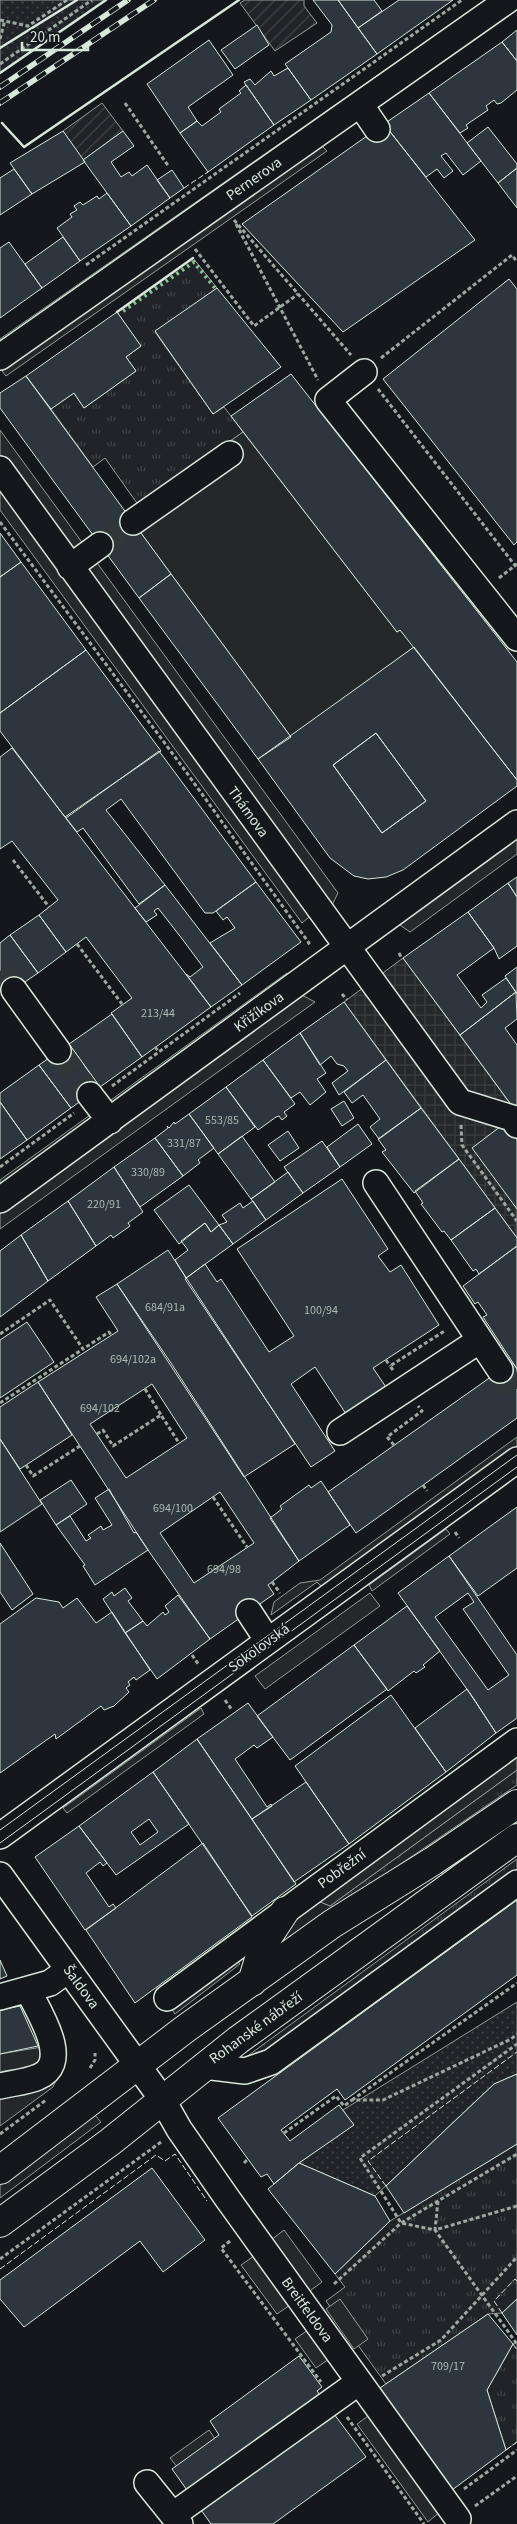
<svg xmlns="http://www.w3.org/2000/svg" width="517" height="2524" viewBox="0 0 517 2524" font-family="'Source Sans 3',sans-serif">
<defs>
<pattern id="grass-tufts" width="24" height="20" patternUnits="userSpaceOnUse" patternTransform="scale(1.25)"><rect width="24" height="20" fill="#202428"/><path d="M3 7l-1-3M5 7V3M7 7l1-3M15 17l-1-3M17 17v-4M19 17l1-3" fill="none" stroke="#404447"/></pattern>
<pattern id="park-dots" width="8" height="8" patternUnits="userSpaceOnUse" patternTransform="scale(1.25)"><rect width="8" height="8" fill="#202428"/><path d="M2 2h.1M6 6h.1" fill="none" stroke="#404447" stroke-width="1.8" stroke-linecap="round"/></pattern>
<pattern id="garden-furrows" width="10" height="10" patternUnits="userSpaceOnUse" patternTransform="scale(1.25)"><rect width="10" height="10" fill="#202428"/><path d="M-1 1l2-2M0 10L10 0M9 11l2-2" fill="none" stroke="#404447"/></pattern>
<pattern id="plaza-grid" width="8" height="8" patternUnits="userSpaceOnUse" patternTransform="scale(1.25)"><rect width="8" height="8" fill="#24282b"/><path d="M0 4h8M4 0v8" fill="none" stroke="#393d3f"/></pattern>
</defs>
<rect width="100%" height="100%" fill="#14181c"/>
<path fill="url(#grass-tufts)" stroke="#939e99" d="M193 258 217 288 155 332 213 414 224 407 243 432 139 506 105 458 93 467 51 409 74 393 84 408 136 371 126 357 141 346 117 312Z
M517 1770V1785L274 1950 286 1927 313 1899 330 1906Z
M517 1859V1874L279 2050 242 2060Z
M94 2114 101 2122 0 2198V2184Z
M517 2144V2299L502 2313 488 2314 386 2384 326 2301 345 2287 335 2274 390 2221Z
M517 2342V2442L506 2450 487 2390 513 2344Z"/>
<path fill="url(#park-dots)" stroke="#939e99" d="M0 0H106L0 73Z
M517 2002V2074L494 2084 375 2196 299 2163 353 2125 343 2110Z"/>
<path fill="url(#garden-furrows)" stroke="#939e99" d="M245 0H304V6L317 23 275 51 240 3Z
M102 103 123 131 83 160 63 131Z"/>
<path fill="#24282b" stroke="#939e99" d="M485 0H496L0 347V339Z
M322 146 327 151 6 376 2 371Z
M0 430 338 893 330 909 0 459Z
M243 432 397 632 400 630 414 647 291 737 127 514Z
M0 482 314 913 302 923 0 510Z
M517 836V854L410 932 397 923Z
M287 973 292 979 0 1190V1180Z
M300 994 315 1002 0 1229V1211Z
M517 1437V1446L322 1587 317 1582 271 1615 274 1602 300 1583 320 1580Z
M446 1529 450 1534 372 1591 369 1585Z
M370 1593 380 1606 265 1689 255 1676Z
M201 1708 204 1714 67 1813 63 1808Z
M517 1750V1770L330 1906 313 1899Z
M236 1959 240 1964 175 2014 171 2008Z
M60 2044 58 2076 53 2087 0 2126V2054Z
M284 2230 322 2282 307 2293 271 2240Z
M254 2256 290 2305 277 2314 241 2265Z
M340 2299 368 2339 354 2349 326 2309Z
M308 2330 329 2359 316 2368 295 2339Z
M371 2414 441 2511 428 2522 357 2424Z
M209 2430 220 2446 182 2473 170 2458Z"/>
<path fill="url(#plaza-grid)" stroke="#939e99" d="M403 958 517 1113V1140L505 1124 517 1209V1238L344 1002Z"/>
<path fill="#2c363c" stroke="#d8e6dc" fill-rule="evenodd" d="M313 0H338L377 54 311 100 285 64 331 32 332 25Z
M338 0H374L382 11 358 28Z
M399 0H453L377 54 358 28Z
M257 25 269 45 235 69 221 50Z
M517 30V61L502 42Z
M209 40 233 75 188 107 197 121 180 133 147 84Z
M502 42 517 61V90L501 103 497 104 494 100 486 106 488 110 466 125 468 128 460 133 429 93Z
M288 68 311 100 274 125 244 82 250 79 255 85 271 71 274 76Z
M246 85 274 125 208 172 180 133 197 121 202 126 221 112 219 109 241 93 239 91Z
M429 93 481 161 463 175 446 153 441 156 453 171 444 178 437 169 426 177 384 124Z
M384 124 475 240 343 332 242 224Z
M488 127 517 164V168L498 183 467 143Z
M63 131 85 162 32 194 10 163Z
M123 131 134 146 111 162 121 177 129 172 132 176 147 165 170 198 131 226 83 160Z
M517 168V208L498 183Z
M14 169 32 194 0 215V178Z
M172 170 184 188 170 198 157 180Z
M107 193 131 226 80 261 57 228 72 217 70 214 77 210 74 206 80 202 83 205 97 196 99 199Z
M63 237 80 261 42 288 25 264Z
M9 242 42 288 0 318V248Z
M509 279 517 289V542L514 545 383 379Z
M217 288 281 367 213 414 155 331Z
M117 312 141 346 126 357 136 371 84 408 74 393 51 409 26 376Z
M291 374 517 662V780L400 630 397 632 231 416Z
M26 376 171 574 139 598 0 408V393Z
M0 533 21 562 0 577Z
M21 562 86 650 0 713V577Z
M171 574 291 737 258 759 139 598Z
M414 647 517 780V786L403 870 386 877 368 879 354 876 330 858 258 759ZM376 733 426 801 382 833 333 765Z
M86 650 161 751 65 817 0 731V713Z
M376 733 426 801 382 833 333 765Z
M12 748 211 1007 142 1057 111 1013 132 998 86 937 66 952 39 915 58 900 12 841 0 849V757Z
M159 751 256 882 213 913H205L121 799 106 810 165 885 139 904 83 828 77 832 66 818Z
M517 877V897L508 883Z
M256 882 301 942 242 985 210 943 235 928 227 917 223 920 216 911Z
M508 883 517 897V946L499 959 494 948 468 912Z
M165 885 242 985 211 1007 186 974 190 977 203 967 183 940 158 908 154 911 157 915 146 922 135 908Z
M468 912 494 948 457 975 481 1008 487 1002 482 995 506 978 516 992 460 1035 403 958Z
M39 915 66 952 38 973 10 935Z
M10 935 38 973 9 993 0 981V943Z
M517 967V994L505 976Z
M516 992 517 1019 505 1028 517 1045V1108L515 1110 460 1035Z
M344 1002 386 1060 339 1095 332 1083 348 1071 344 1066 337 1064 331 1056 320 1065 300 1033Z
M112 1014 142 1057 100 1087 69 1044Z
M300 1033 326 1073 317 1079 326 1092 310 1105 300 1092 291 1098 263 1060Z
M69 1044 100 1087 71 1108 39 1065Z
M263 1060 295 1104 284 1112 287 1116 282 1120 279 1116 276 1117 258 1130 226 1087Z
M386 1060 421 1108 379 1139 370 1127 380 1119 363 1095 352 1103 344 1092Z
M39 1065 71 1108 27 1140 0 1102V1093Z
M226 1087 255 1127 218 1154 189 1114Z
M344 1101 354 1118 342 1126 331 1109Z
M0 1102 27 1140 0 1159Z
M421 1108 459 1159 414 1193 382 1152 386 1150 378 1139Z
M189 1114 214 1148 198 1160 200 1163 183 1176 155 1138 168 1128 167 1126 169 1128 174 1122 175 1124Z
M505 1123 517 1140V1209L472 1148Z
M358 1124 372 1144 340 1167 327 1147Z
M288 1131 299 1148 280 1161 268 1145Z
M242 1136 275 1182 251 1199 218 1154Z
M155 1138 183 1176 140 1207 114 1167Z
M322 1141 340 1167 303 1193 284 1167Z
M459 1159 495 1208 451 1240 444 1231 442 1232 421 1204 423 1203 415 1191Z
M114 1167 143 1212 128 1223 130 1226 113 1238 111 1235 96 1246 68 1201Z
M288 1172 303 1193 266 1220 251 1199Z
M342 1179 388 1249 378 1256 390 1272 401 1265 439 1325 373 1368 388 1390 348 1417 315 1367 291 1384 335 1451 311 1467 185 1279 205 1264 217 1282 221 1279 269 1352 294 1336 237 1249Z
M189 1185 219 1225 211 1232 205 1223 179 1244 154 1210Z
M68 1201 96 1246 48 1281 21 1235Z
M253 1201 266 1220 233 1244 219 1225 227 1222 222 1215 240 1203 243 1208Z
M495 1208 517 1238V1246L479 1274 476 1269 473 1271 451 1240Z
M205 1223 211 1232 219 1225 233 1244 186 1278 175 1260 188 1250 181 1241Z
M21 1235 48 1281 0 1317V1251Z
M517 1246V1369L483 1317 487 1315 478 1302 475 1304 463 1286Z
M168 1250 295 1444 244 1477 117 1284Z
M117 1284 171 1363 299 1561 268 1585 274 1594 210 1639 148 1550 38 1382 118 1331 96 1297ZM152 1384 187 1438 126 1478 90 1424ZM220 1492 254 1543 194 1583 160 1533Z
M27 1322 54 1362 0 1398V1340Z
M512 1362 517 1369V1418L356 1533 328 1492Z
M38 1382 72 1435 20 1469 0 1439V1407Z
M0 1439 42 1504 0 1532Z
M71 1480 87 1504 56 1525 40 1500Z
M321 1481 350 1525 299 1561 270 1518 282 1509 280 1506 309 1485 311 1488Z
M109 1489 134 1533 136 1532 148 1550 95 1585 83 1566 85 1565 56 1525 70 1516 86 1541 91 1538 88 1535 101 1526 103 1530 112 1525 95 1498Z
M517 1507V1568L478 1596 449 1556Z
M0 1543 33 1594 12 1610 0 1592Z
M449 1556 517 1655V1718L496 1733 474 1699 398 1593ZM468 1593 474 1602 463 1609 509 1675 488 1690 435 1617Z
M125 1588 132 1598 128 1601 143 1621 125 1633 103 1599 112 1592 114 1596Z
M178 1595 210 1639 157 1679 125 1633 143 1621 147 1626 163 1612 165 1615 169 1612 165 1606Z
M36 1598 59 1602 63 1608 77 1598 96 1623 112 1612 150 1670 136 1680 134 1677 128 1682 130 1685 126 1688 129 1692 114 1706 104 1710 101 1706 56 1739 55 1734 0 1773V1624Z
M407 1606 440 1651 423 1665 425 1667 416 1673 414 1671 388 1691 354 1645Z
M354 1645 387 1689 290 1760 257 1716Z
M467 1689 496 1733 446 1772 415 1728Z
M391 1695 446 1772 349 1844 295 1766Z
M248 1703 273 1737 257 1748 254 1745 235 1759 267 1807 271 1804 272 1806 252 1819 197 1739Z
M197 1739 296 1884 252 1916 153 1772Z
M153 1772 189 1824 116 1875 79 1826Z
M306 1782 349 1844 294 1882 252 1819Z
M149 1819 158 1832 140 1845 131 1832Z
M79 1826 107 1863 103 1866 100 1862 86 1873 109 1907 113 1904 116 1908 85 1930 35 1857Z
M203 1843 252 1917 135 2003 86 1930Z
M517 1900V1975L345 2100 337 2089 281 2130 290 2141 339 2105 354 2125 299 2163 274 2184 267 2174 261 2177 218 2118Z
M0 1960 7 1976 0 1979Z
M20 2006 38 2046 0 2054V2010Z
M517 2074V2144L404 2213 386 2186 494 2084Z
M299 2163 375 2196 390 2221 335 2274 268 2189Z
M152 2168 205 2240 163 2272 140 2241 24 2327 0 2299V2280Z
M517 2299V2335L502 2313Z
M488 2314 513 2344 487 2390 506 2450 452 2490 380 2388Z
M299 2356 322 2387 317 2391 366 2457 273 2524H211L172 2469 219 2435 210 2421Z"/>
<g fill="none" stroke-linecap="round" stroke-linejoin="round">
<path stroke="#313739" stroke-width="25" stroke-dasharray="25 12" stroke-linecap="butt" d="M100 545 133 522
M0 971 14 990
M58 1051 90 1095
M500 1370 517 1395"/>
<defs>
<path id="minor" d="M360 104 377 129
M0 357 508 0
M364 372 328 400 517 638
M0 469 460 1102 512 1118 517 1125
M133 522 230 454
M70 567 100 545
M14 990 58 1051
M90 1095 110 1121
M376 1183 500 1370
M0 1200 517 823
M340 1432 480 1340
M249 1612 268 1641
M0 1836 517 1460
M0 1875 162 2099 179 2129 227 2198 458 2519
M0 1997 50 1983 68 1970
M167 1998 517 1741
M204 2066 245 2071 271 2062 517 1883
M0 2086C12 2083 27 2082 38 2077 73 2063 38 2011 28 1990
M147 2483 180 2524
M173 2515 359 2382"/>
<path id="major" d="M252 1982 264 1943 285 1911
M0 2170 185 2029 332 1924 433 1861 517 1804
M0 2223 110 2142 238 2040 517 1838"/>
</defs>
<use href="#minor" stroke="#d8e6dc" stroke-width="28"/>
<use href="#major" stroke="#d8e6dc" stroke-width="30"/>
<path stroke="#9da8a2" stroke-width="3" stroke-dasharray="4 2.5" stroke-linecap="butt" d="M0 20 28 26 67 0
M0 39 5 20
M0 64 92 0
M125 103 169 167
M234 220 351 355
M236 224 318 380
M195 249 254 326 298 294
M86 265 462 0
M381 358 512 255 517 262
M378 389 517 568
M0 522 184 769 309 943 306 945
M499 578 517 564
M13 860 49 907
M77 944 122 1004
M399 953 402 959
M342 994 347 1000
M155 1047 159 1052
M112 1086 240 993
M461 1125 462 1145 517 1221
M0 1167 74 1113
M0 1334 50 1300 83 1349 109 1332 111 1335
M386 1360 390 1366
M393 1370 390 1366 446 1330
M145 1389 161 1415
M0 1403 83 1349
M97 1434 103 1430 113 1446 161 1415 179 1443
M394 1445 387 1437 422 1411 418 1406
M26 1465 33 1476 80 1446
M423 1485 427 1491
M213 1497 247 1547
M455 1532 459 1538
M272 1582 280 1593
M192 1655 199 1665
M225 1700 232 1710
M90 2068 95 2060V2053
M352 2100 517 1983
M284 2133 336 2096 344 2106 352 2100H383L511 2039 517 2034
M0 2134 46 2100
M244 2163 248 2159
M438 2201 435 2230 401 2223 360 2158 517 2044
M517 2206 435 2230 517 2344
M230 2241 221 2248 321 2382
M0 2259 161 2142
M334 2284 401 2223 517 2154
M382 2376 441 2340 517 2257
M347 2417 424 2524
M464 2489 517 2450
M475 2506 517 2476"/>
<use href="#minor" stroke="#14181c" stroke-width="25"/>
<use href="#major" stroke="#14181c" stroke-width="28"/>
<path stroke="#d8e6dc" stroke-width="1" d="M0 1830 517 1455
M0 1843 517 1467"/>
<defs>
<path id="rail" d="M0 87 128 0
M0 103 154 0"/>
</defs>
<use href="#rail" stroke="#d8e6dc" stroke-width="5.5"/>
<use href="#rail" stroke="#14181c" stroke-width="4" stroke-dasharray="11" stroke-linecap="butt"/>
<path stroke="#8ac095" stroke-width="4" stroke-dasharray="2.5 4" stroke-linecap="butt" d="M123 311 194 262 215 288"/>
<path stroke="#d8e6dc" stroke-width="1" stroke-dasharray="6 2.5" stroke-linecap="butt" d="M184 188 208 172
M386 2186 368 2161 517 2052
M0 2269 156 2155 165 2161 175 2154 207 2201
M502 2313 494 2301 515 2279 517 2281
M513 2344 517 2350
M506 2450 517 2442"/>
<path stroke="#d8e6dc" stroke-width="2.5" d="M0 48 77 0
M0 73 106 0
M2 123 24 147 239 0
M117 312 193 258"/>
</g>
<g text-anchor="middle" dominant-baseline="central" stroke-width="4" stroke-linejoin="round" paint-order="stroke">
<g font-size="12" fill="#adbab4">
<text x="158" y="1013">213/44</text>
<text x="222" y="1120">553/85</text>
<text x="184" y="1143">331/87</text>
<text x="148" y="1172">330/89</text>
<text x="104" y="1204">220/91</text>
<text x="165" y="1307">684/91a</text>
<text x="321" y="1310">100/94</text>
<text x="133" y="1359">694/102a</text>
<text x="100" y="1408">694/102</text>
<text x="173" y="1508">694/100</text>
<text x="224" y="1569">694/98</text>
<text x="448" y="2366">709/17</text>
</g>
<g font-size="15" fill="#d8e6dc" stroke="#14181c">
<text transform="translate(254 179) rotate(-35)">Pernerova</text>
<text transform="translate(248 812) rotate(54)">Thámova</text>
<text transform="translate(259 1012) rotate(-36)">Křižíkova</text>
<text transform="translate(259 1648) rotate(-36)">Sokolovská</text>
<text transform="translate(342 1869) rotate(-36)">Pobřežní</text>
<text transform="translate(81 1987) rotate(54)">Šaldova</text>
<text transform="translate(256 2028) rotate(-36)">Rohanské nábřeží</text>
<text transform="translate(307 2310) rotate(54)">Breitfeldova</text>
</g>
</g>
<path d="M22 42v8h66v-8" fill="none" stroke="#d8e6dc" stroke-width="2.5"/>
<text x="30" y="42" font-size="15" fill="#d8e6dc" stroke="#14181c" stroke-width="4" paint-order="stroke">20 m</text>
</svg>
